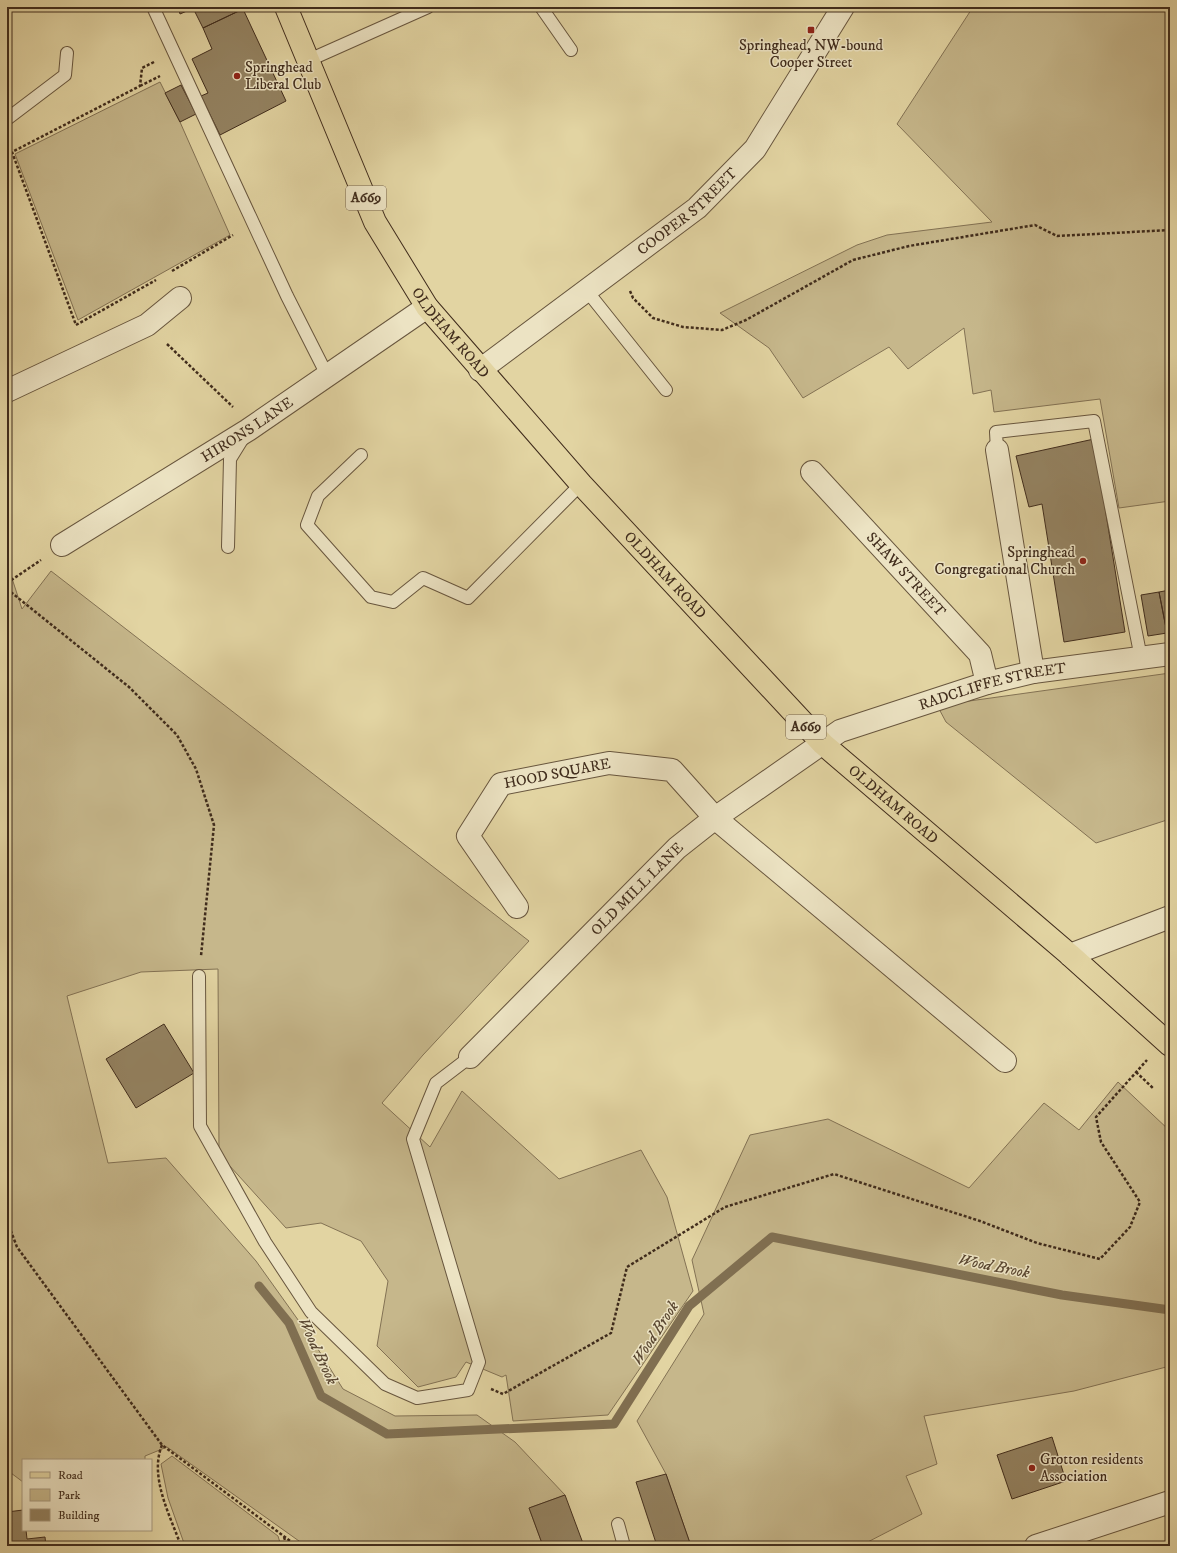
<svg xmlns="http://www.w3.org/2000/svg" width="1177" height="1553" viewBox="0 0 1177 1553" font-family="'IM FELL DW Pica',serif">
<rect width="100%" height="100%" fill="#e2d4a2"/>
<filter id="stains"><feTurbulence type="fractalNoise" baseFrequency=".005" numOctaves="4"/><feColorMatrix values="0 0 0 0 .2 0 0 0 0 .09 0 0 0 0 .02 0 0 0 .5 -.17"/></filter>
<radialGradient id="worn" r=".72"><stop offset=".6" stop-color="#630" stop-opacity="0"/><stop offset="1" stop-color="#630" stop-opacity=".3"/></radialGradient>
<path fill="#c6b78b" stroke="#837254" d="M973 7H1170V501L1119 508 1100 399 994 412 991 390 973 394 964 328 908 369 889 347 803 398 769 348 720 313 857 245 887 235 992 222 897 124Z
M160 82 180 122 230 235 78 320 15 154Z
M7 563 22 609 51 571 529 941 423 1055 382 1103 430 1147 462 1091 559 1179 641 1150 667 1197 693 1291 608 1415 513 1421 506 1375 502 1377 466 1362 456 1377 418 1387 377 1346 388 1281 361 1241 321 1223 286 1228 219 1154 218 969 141 972 67 996 108 1163 166 1158 256 1261 311 1338 343 1389 395 1416 477 1415 515 1442 565 1495 529 1508 543 1546H306L167 1447 145 1456V1460H23V1482L7 1470Z
M1170 673V819L1096 843 946 722 938 707 955 703Z
M1118 1082 1170 1131V1366L1074 1391 924 1416 937 1464 906 1476 922 1514 860 1546H691L666 1474 637 1421 704 1314 692 1260 750 1135 828 1119 969 1188 1044 1103 1079 1130Z
M172 1456 278 1536 281 1546H185L168 1498 161 1464Z"/>
<g fill="none" stroke-linecap="round" stroke-linejoin="round">
<path stroke="#806f51" stroke-width="9" d="M259 1286 289 1323 321 1396 387 1434 614 1424 689 1306 772 1237 1062 1295 1170 1310"/>
</g>
<path fill="#948362" stroke="#402c1c" d="M178 7H196L180 14Z
M196 7H242L243 9 203 28 193 8Z
M243 9 286 101 220 135 201 96 208 93 192 59 212 49 203 28Z
M181 85 196 114 180 122 165 93Z
M1094 439 1125 632 1064 642 1042 504 1029 507 1016 456Z
M1170 590V632L1167 633 1159 592Z
M1159 592 1167 633 1148 636 1141 595Z
M164 1024 194 1073 136 1108 106 1059Z
M1052 1437 1066 1481 1012 1499 997 1455Z
M666 1474 691 1546H657L636 1482Z
M565 1495 584 1546H543L529 1508Z
M23 1510V1530H26L27 1539 45 1537 46 1546H7V1512Z"/>
<g fill="none" stroke-linecap="round" stroke-linejoin="round">
<defs>
<path id="service" d="M153 7 287 296 327 375
M541 7 571 50
M309 60 428 7
M7 119 65 75 67 53
M587 291 666 390
M997 450 996 432 1094 421 1141 658
M361 455 318 496 307 525 371 597 393 602 423 578 468 598 581 484
M228 547 230 459 243 438
M199 976 200 1126 265 1242 311 1312 385 1384 417 1398 468 1390 479 1362 413 1139 436 1083 470 1057
M618 1524 624 1546"/>
<g id="minor">
<path d="M7 391 147 325 180 298"/>
<path d="M997 450 1033 672"/>
<path id="s1" d="M812 472 980 654 987 683"/>
<path id="s2" d="M62 545 248 430 427 307"/>
<path id="s3" d="M517 907 468 836 501 784 609 763 672 770 715 818 1005 1061"/>
<path d="M1070 955 1170 917"/>
<path id="s4" d="M470 1057 677 848 715 818 840 731 987 683 1033 672 1170 654"/>
<path d="M1036 1546 1170 1502"/>
</g>
<g id="tertiary">
<path id="s5" d="M480 370 697 208 755 149 843 7"/>
</g>
<g id="primary">
<path id="s6" d="M286 7 375 222 427 307 581 484 823 744 1070 955 1170 1045"/>
</g>
</defs>
<use href="#service" stroke="#68563e" stroke-width="14"/>
<use href="#minor" stroke="#68563e" stroke-width="24"/>
<use href="#tertiary" stroke="#68563e" stroke-width="24"/>
<use href="#primary" stroke="#402c1c" stroke-width="24"/>
<path stroke="#402c1c" stroke-width="2.5" stroke-dasharray="3 2" stroke-linecap="butt" d="M154 62 142 68 140 86 12 152 76 325 156 280
M140 86 160 76
M172 271 233 235
M630 291 633 298 653 318 683 327 722 330 746 320 853 260 909 246 1035 225 1057 236 1170 230
M167 344 233 407
M7 583 41 560
M7 589 129 687 177 735 196 769 214 825 201 956
M1136 1072 1154 1089
M7 1221 17 1247 162 1445 297 1546
M491 1389 503 1394 611 1333 627 1267 725 1207 834 1174 980 1221 1037 1243 1100 1259 1130 1227 1140 1202 1101 1142 1096 1117 1147 1060
M162 1445C149 1477 170 1515 181 1546
M284 1537 287 1546"/>
<use href="#service" stroke="#ece3c3" stroke-width="12"/>
<use href="#minor" stroke="#ece3c3" stroke-width="22"/>
<use href="#tertiary" stroke="#ece3c3" stroke-width="22"/>
<use href="#primary" stroke="#e2d4a2" stroke-width="22"/>
</g>
<g fill="#8f2418" stroke="#ece3c3" stroke-width="1.5">
<rect x="807" y="26" width="8" height="8" rx="2"/>
<circle cx="237" cy="76" r="4"/>
<circle cx="1083" cy="561" r="4"/>
<circle cx="1032" cy="1468" r="4"/>
</g>
<g text-anchor="middle" dominant-baseline="central" stroke-width="3" stroke-linejoin="round" paint-order="stroke">
<g fill="#ece3c3" stroke="#74634e" stroke-width="1">
<rect x="346" y="186" width="40" height="24" rx="3"/>
<rect x="786" y="715" width="40" height="24" rx="3"/>
</g>
<g font-size="14" font-weight="bold" fill="#402c1c">
<text x="366" y="198">A669</text>
<text x="806" y="727">A669</text>
</g>
<g font-size="15" fill="#402c1c" stroke="#ece3c3" text-anchor="start">
<text x="811" y="45" text-anchor="middle">Springhead, NW-bound<tspan x="811" dy="17">Cooper Street</tspan></text>
<text x="245" y="67">Springhead<tspan x="245" dy="17">Liberal Club</tspan></text>
<text x="1075" y="552" text-anchor="end">Springhead<tspan x="1075" dy="17">Congregational Church</tspan></text>
<text x="1040" y="1459">Grotton residents<tspan x="1040" dy="17">Association</tspan></text>
</g>
<g font-size="15" fill="#402c1c" stroke="#ece3c3">
<text stroke="none"><textPath href="#s5" startOffset="261">COOPER STREET</textPath></text>
<text stroke="none"><textPath href="#s6" startOffset="367">OLDHAM ROAD</textPath></text>
<text stroke="none"><textPath href="#s2" startOffset="218">HIRONS LANE</textPath></text>
<text stroke="none"><textPath href="#s1" startOffset="139">SHAW STREET</textPath></text>
<text stroke="none"><textPath href="#s6" startOffset="691">OLDHAM ROAD</textPath></text>
<text stroke="none"><textPath href="#s4" startOffset="654">RADCLIFFE STREET</textPath></text>
<text stroke="none"><textPath href="#s3" startOffset="205">HOOD SQUARE</textPath></text>
<text stroke="none"><textPath href="#s6" startOffset="1015">OLDHAM ROAD</textPath></text>
<text stroke="none"><textPath href="#s4" startOffset="237">OLD MILL LANE</textPath></text>
</g>
<g font-size="16" font-style="italic" fill="#5b4832" stroke="#ece3c3">
<text transform="translate(994 1266) rotate(11)">Wood Brook</text>
<text transform="translate(655 1333) rotate(-57)">Wood Brook</text>
<text transform="translate(318 1351) rotate(65)">Wood Brook</text>
</g>
</g>
<rect width="1177" height="1553" fill="none" stroke="#e2d4a2" stroke-width="24"/>
<rect x="8" y="8" width="1161" height="1537" fill="none" stroke="#402c1c" stroke-width="2"/>
<rect x="12" y="12" width="1153" height="1529" fill="none" stroke="#402c1c"/>
<rect x="22" y="1459" width="130" height="72" fill="#ece3c3" stroke="#a79a80"/>
<rect x="30" y="1472" width="20" height="6" fill="#e2d4a2" stroke="#a79a80"/>
<text x="58" y="1479" font-size="12" fill="#402c1c">Road</text>
<rect x="30" y="1489" width="20" height="12" fill="#c6b78b" stroke="#a79a80"/>
<text x="58" y="1499" font-size="12" fill="#402c1c">Park</text>
<rect x="30" y="1509" width="20" height="12" fill="#948362" stroke="#a79a80"/>
<text x="58" y="1519" font-size="12" fill="#402c1c">Building</text>
<rect width="100%" height="100%" filter="url(#stains)"/>
<rect width="100%" height="100%" fill="url(#worn)"/>
</svg>
